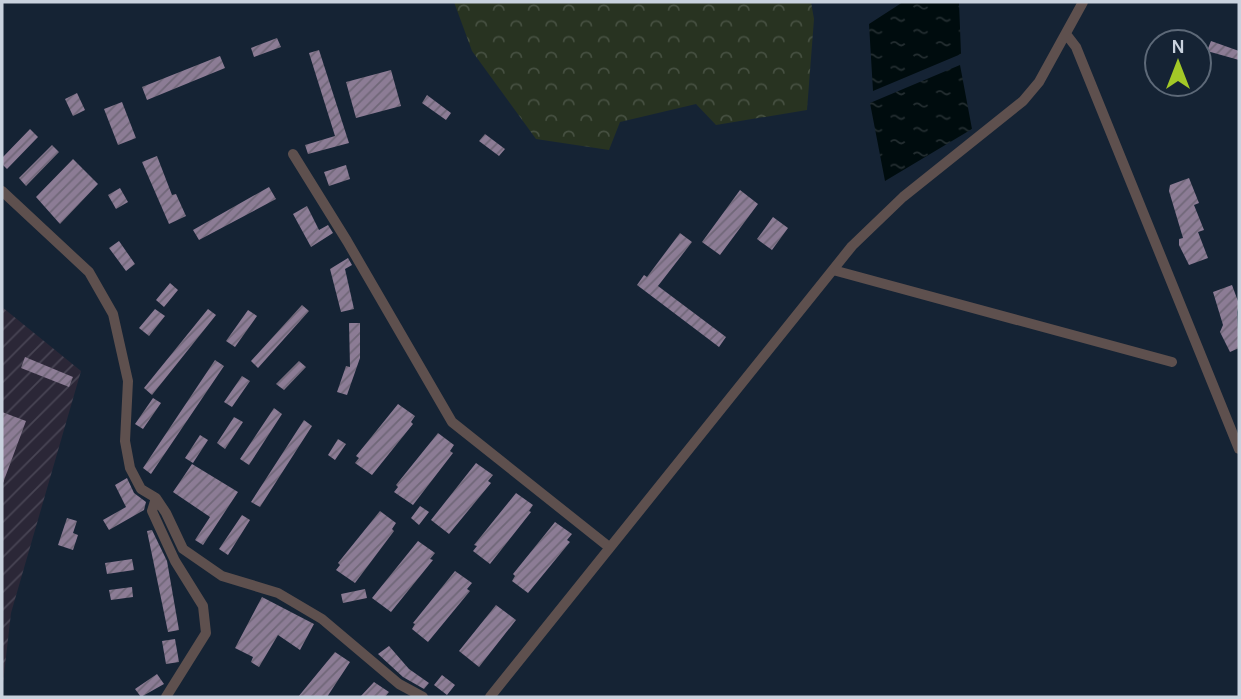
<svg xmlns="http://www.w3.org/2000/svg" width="1241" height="699" viewBox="0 0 1241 699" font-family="Karla,sans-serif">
<defs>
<pattern id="industrial-furrows" width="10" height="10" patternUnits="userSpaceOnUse" patternTransform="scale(1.75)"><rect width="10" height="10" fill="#2b2737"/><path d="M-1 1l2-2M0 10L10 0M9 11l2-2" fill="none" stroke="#484554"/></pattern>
<pattern id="forest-crowns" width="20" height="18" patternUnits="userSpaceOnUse" patternTransform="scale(1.75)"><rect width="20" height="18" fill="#283321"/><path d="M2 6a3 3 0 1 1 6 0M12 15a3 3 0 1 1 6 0" fill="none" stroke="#465041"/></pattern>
<pattern id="water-ripples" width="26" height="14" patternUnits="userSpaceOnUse" patternTransform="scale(1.75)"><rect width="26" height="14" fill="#000c0e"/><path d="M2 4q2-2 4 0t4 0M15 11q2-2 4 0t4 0" fill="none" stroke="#242e31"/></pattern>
<pattern id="building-hatch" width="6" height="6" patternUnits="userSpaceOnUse" patternTransform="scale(1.75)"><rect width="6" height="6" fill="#8c7c95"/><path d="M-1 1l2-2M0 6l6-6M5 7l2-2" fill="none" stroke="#706778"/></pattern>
</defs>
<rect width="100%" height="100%" fill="#152334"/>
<path fill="url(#industrial-furrows)" d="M2 307 81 371 11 613 2 692Z"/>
<path fill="url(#forest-crowns)" d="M454 2H811L814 19 807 110 716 125 696 104 620 122 609 150 536 139 472 51Z"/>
<path fill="url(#water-ripples)" d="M903 2H959L961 54 873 91 869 24Z
M960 65 972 129 885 181 870 103Z"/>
<path fill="url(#building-hatch)" d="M277 38 281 47 254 57 251 48Z
M1211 41 1239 51V60L1207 51Z
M319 50 349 143 308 154 305 145 335 136 309 53Z
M220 56 225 68 147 100 142 87Z
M391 70 401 106 356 118 346 82Z
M77 93 85 110 73 116 65 99Z
M427 95 451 113 446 120 422 103Z
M122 102 136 138 118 145 104 109Z
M30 129 38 137 7 169 2 164V158Z
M485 134 505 149 499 156 479 141Z
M52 145 59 152 26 186 19 178Z
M157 156 172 195 176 194 186 216 169 224 142 162Z
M73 159 98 184 60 224 36 197Z
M346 165 350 179 329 186 324 172Z
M1189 178 1199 203 1194 205 1204 230 1198 232 1208 258 1189 265 1179 245V239L1183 238 1169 191 1170 185Z
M269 187 276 199 199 240 193 230Z
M120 188 128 202 116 209 108 195Z
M740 190 758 204 720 255 702 242Z
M307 206 319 230 328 225 333 233 311 247 293 214Z
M773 217 788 228 772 250 757 239Z
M680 233 692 242 658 286 726 337 719 347 637 285 644 275 647 277Z
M119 241 135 264 126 271 109 248Z
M348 258 352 265 345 269 354 309 341 312 330 269Z
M170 283 178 290 164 307 156 300Z
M1232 285 1239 304 1237 312 1239 348 1230 352 1220 332 1223 325 1213 292Z
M302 305 309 311 258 368 251 361Z
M155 309 165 316 149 336 139 328Z
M208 309 216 315 152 395 144 388Z
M248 310 257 316 235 347 226 341Z
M349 323H360V358L347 395 337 392 346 366 350 367Z
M25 357 73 377 69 387 21 368Z
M215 360 224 366 151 474 143 468Z
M299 361 306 367 284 390 276 384Z
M242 376 250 381 232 407 224 402Z
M153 398 161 403 143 429 135 424Z
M398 404 415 416 411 422 413 424 372 475 355 463 359 458 356 456Z
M274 408 282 414 249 465 240 459Z
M2 412 26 421 3 483H2Z
M234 417 243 422 225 449 217 443Z
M304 420 312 426 260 507 251 502Z
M438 433 454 445 450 451 453 453 413 505 394 492 398 487 396 485Z
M200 435 208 440 193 463 185 458Z
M338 439 346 444 335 460 328 455Z
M476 463 493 475 488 481 491 483 449 534 431 520Z
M192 464 238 492 203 545 195 540 210 517 173 492Z
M127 478 134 493 146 502 144 510 109 530 103 520 126 507 115 485Z
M516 493 533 505 529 511 531 512 490 564 473 551 477 546 474 545Z
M420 506 429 512 419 525 411 518Z
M380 511 396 523 392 529 394 531 355 583 336 570 340 565 338 563Z
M242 515 250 520 228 555 219 549Z
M67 518 77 521 73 533 78 535 73 550 58 545Z
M555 522 572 534 567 540 570 542 528 593 512 581 515 576 513 574Z
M152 530 167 561 179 630 168 632 147 531Z
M418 541 435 553 430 559 433 560 391 612 372 598Z
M132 559 134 570 107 574 105 563Z
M455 571 472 583 467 589 470 591 428 642 412 629 415 624 413 623Z
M132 587 133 597 111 600 109 590Z
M365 589 367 598 343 603 341 594Z
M262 597 314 624 300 650 278 635 259 667 251 662 253 657 235 648Z
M496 605 516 620 479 667 459 651Z
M175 639 179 662 166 664 162 641Z
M389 646 409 669 429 683 424 689 403 677 378 654Z
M335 652 350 662 327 697H298Z
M157 674 164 684 141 697 135 689Z
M442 675 455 685 447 695 434 685Z
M374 682 389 692 385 697H360Z"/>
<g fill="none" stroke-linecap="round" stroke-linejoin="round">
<path stroke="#5e504e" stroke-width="10" d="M1066 34 1076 47 1239 449
M293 154 347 241 452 422 609 547
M2 191 89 272 113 314 128 381 125 441 130 468 141 489 156 498 166 513 183 549 222 576 278 593 322 619 399 684 423 697
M833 270 1172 362
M156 498 152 511 175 561 203 606 206 633 166 697
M490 697 852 246 903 197 1023 101 1039 82 1083 2"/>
</g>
<rect width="1241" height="699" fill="none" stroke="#c9d2de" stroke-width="7"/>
<g transform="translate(1178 63)"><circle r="33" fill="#152334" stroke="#5d6978" stroke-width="2"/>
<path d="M0-5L12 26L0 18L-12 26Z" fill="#a3c927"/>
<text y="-10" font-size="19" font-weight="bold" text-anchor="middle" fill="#c9d2de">N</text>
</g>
</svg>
